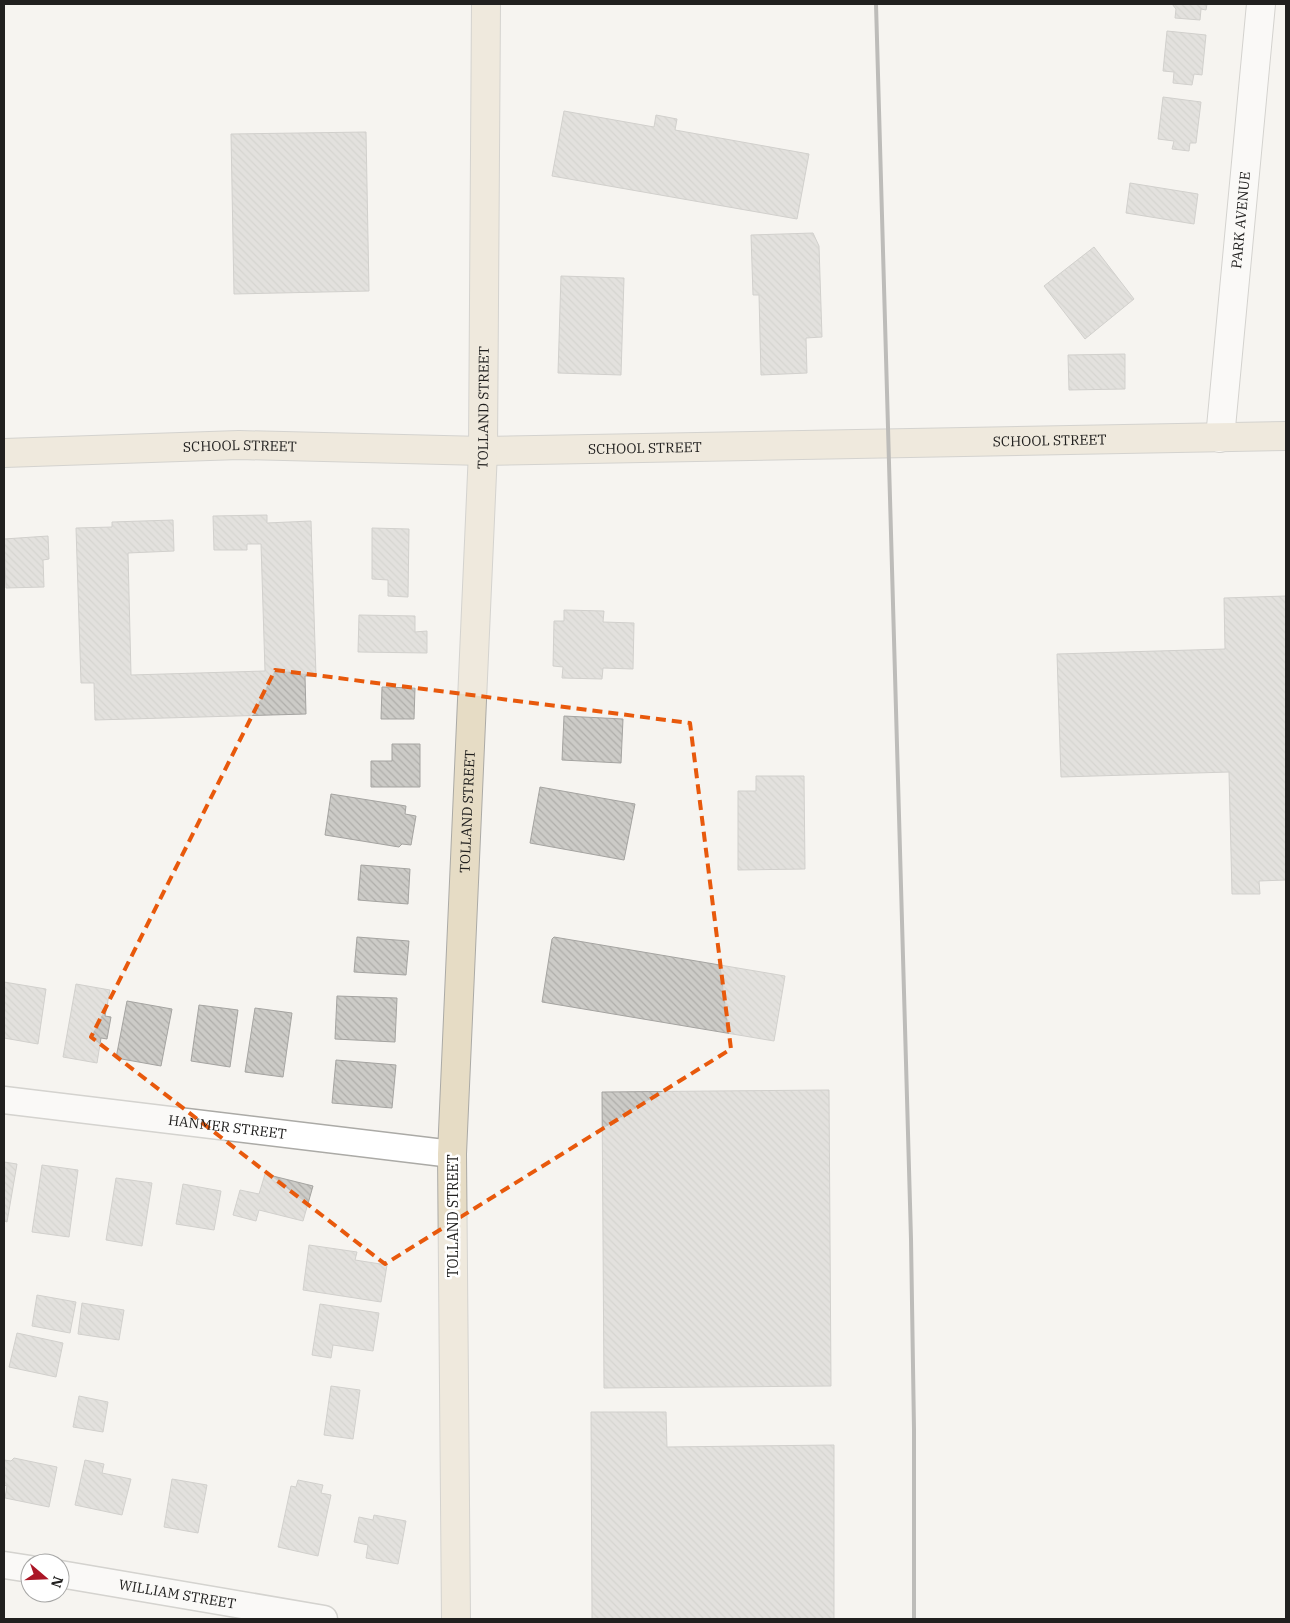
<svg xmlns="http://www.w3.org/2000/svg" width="1290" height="1623" viewBox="0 0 1290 1623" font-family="'IBM Plex Serif',serif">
<defs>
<pattern id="building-back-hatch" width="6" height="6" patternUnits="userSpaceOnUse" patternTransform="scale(1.25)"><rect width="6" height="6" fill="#cccbc7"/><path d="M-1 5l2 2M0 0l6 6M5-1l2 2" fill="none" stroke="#afaeaa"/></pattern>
</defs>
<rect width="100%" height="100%" fill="#f6f4f0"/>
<path fill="url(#building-back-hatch)" stroke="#a5a4a1" d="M1172 4H1207L1206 10 1201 9 1200 20 1175 18 1176 9Z
M1167 31 1206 35 1202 75 1194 74 1192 85 1173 83 1174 72 1163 71Z
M1163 97 1201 102 1196 143H1190L1189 151 1172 149 1174 141 1158 139Z
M564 111 654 127 656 115 677 119 675 130 809 154 797 219 552 176Z
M366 132 369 291 234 294 231 134Z
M1130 183 1198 194 1194 224 1126 213Z
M813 233 819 246 822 337 806 338 807 373 761 375 759 295H753L751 235Z
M1094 247 1134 299 1085 339 1044 286Z
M561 276 624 278 621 375 558 373Z
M1125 354V389L1069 390 1068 355Z
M267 515V523L311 521 316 676H305L306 714 95 720 94 683H81L76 528 112 527V522L173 520 174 551 128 553 131 675 265 671 261 544H247V550H214L213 516Z
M372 528 409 529 408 597 388 596V580L372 579Z
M48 536 49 559 43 560 44 587 6 588 4 539Z
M1286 596V880L1259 881 1260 894H1232L1229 772 1061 777 1057 654 1225 649 1224 598Z
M564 610 604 611 603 622 634 623 633 669 603 668 602 679 562 678 563 667 553 666 554 621H564Z
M359 615 415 616V632L427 631V653L358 652Z
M382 687 415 688 414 719H381Z
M564 716 623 719 621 763 562 760Z
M392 744H420V787H371V761H392Z
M756 776H804L805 869 738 870V791H756Z
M540 787 635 804 624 860 530 843Z
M331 794 406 806 405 814 416 816 411 845 402 844 399 847 325 835Z
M361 865 410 869 408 904 358 900Z
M357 937 409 941 406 975 354 972Z
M554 937 785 976 774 1041 542 1002 552 939Z
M4 982 46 989 38 1044 4 1038Z
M76 984 110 990 105 1016 111 1017 107 1039 101 1038 97 1063 63 1057Z
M337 996 397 998 395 1042 335 1039Z
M127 1001 172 1009 161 1066 116 1058Z
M199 1005 238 1010 230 1067 191 1061Z
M255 1008 292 1013 283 1077 245 1072Z
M336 1060 396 1065 392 1108 332 1103Z
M829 1090 831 1386 604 1388 602 1092Z
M4 1162 17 1164 7 1222 4 1221Z
M42 1165 78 1170 69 1237 32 1232Z
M265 1174 313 1186 303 1221 259 1210 256 1221 233 1215 240 1190 259 1194Z
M116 1178 152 1183 142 1246 106 1240Z
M183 1184 221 1191 214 1230 176 1224Z
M309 1245 357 1252 355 1260 387 1265 381 1302 303 1290Z
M37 1295 76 1302 70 1333 32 1326Z
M82 1303 124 1310 119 1340 78 1334Z
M320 1304 379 1313 373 1351 333 1345 331 1358 312 1355Z
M17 1333 63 1343 56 1377 9 1367Z
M331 1386 360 1390 353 1439 324 1435Z
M79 1396 108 1402 103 1432 73 1427Z
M591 1412H666L667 1447 834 1445V1619H592Z
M14 1458 57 1467 49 1507 5 1498 7 1486 4 1485V1460L11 1461Z
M85 1460 104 1464 102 1473 131 1479 122 1515 75 1505Z
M172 1479 207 1485 198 1533 164 1527Z
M298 1480 323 1485 321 1493 331 1495 318 1556 278 1547 291 1486 296 1487Z
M374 1515 406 1521 398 1564 366 1558 368 1545 354 1542 359 1517 373 1520Z"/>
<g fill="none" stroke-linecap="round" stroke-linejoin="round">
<defs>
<g id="minor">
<path id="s1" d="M4 1100 452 1154"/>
<path d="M4 1565 30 1569"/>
<path id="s2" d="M60 1574 324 1619"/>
</g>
<g id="tertiary">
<path id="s3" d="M1220 438 1261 4"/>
</g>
<g id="secondary">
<path id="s4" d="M4 453 239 445 483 451 1286 436"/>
<path id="s5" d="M456 1619 452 1154 483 451 486 4"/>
</g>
</defs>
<use href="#minor" stroke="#abaaa6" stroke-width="29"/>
<use href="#tertiary" stroke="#abaaa6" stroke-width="30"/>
<use href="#secondary" stroke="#abaaa6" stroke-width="30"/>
<use href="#minor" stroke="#fff" stroke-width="26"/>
<use href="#tertiary" stroke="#fff" stroke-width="28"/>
<use href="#secondary" stroke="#e6dcc5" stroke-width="28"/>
<path stroke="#797876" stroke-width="4" d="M876 4 911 1239 914 1429V1619"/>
</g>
<path d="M0 0H1290V1623H0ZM275 670 690 723 731 1049 385 1264 91 1037Z" fill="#f6f4f0" fill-opacity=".55" fill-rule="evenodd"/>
<path fill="none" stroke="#e8590c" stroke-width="4" stroke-dasharray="10 6" stroke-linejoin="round" d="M275 670 690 723 731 1049 385 1264 91 1037Z"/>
<g text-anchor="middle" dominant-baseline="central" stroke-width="5" stroke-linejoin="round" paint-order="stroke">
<g font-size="14" fill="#21201f" stroke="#fff">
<text stroke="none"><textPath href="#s3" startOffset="219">PARK AVENUE</textPath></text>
<text stroke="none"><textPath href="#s5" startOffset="1212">TOLLAND STREET</textPath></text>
<text stroke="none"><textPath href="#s4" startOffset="1046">SCHOOL STREET</textPath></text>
<text stroke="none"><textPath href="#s4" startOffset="236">SCHOOL STREET</textPath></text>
<text stroke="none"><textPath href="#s4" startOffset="641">SCHOOL STREET</textPath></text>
<text stroke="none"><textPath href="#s5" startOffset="808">TOLLAND STREET</textPath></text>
<text stroke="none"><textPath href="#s1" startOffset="225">HANMER STREET</textPath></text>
<text transform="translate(453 1216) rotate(-90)">TOLLAND STREET</text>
<text stroke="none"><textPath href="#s2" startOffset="119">WILLIAM STREET</textPath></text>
</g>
</g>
<rect width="1290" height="1623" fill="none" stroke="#21201f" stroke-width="10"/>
<g transform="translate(45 1578) rotate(109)"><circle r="24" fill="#ffffff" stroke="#a6a6a5"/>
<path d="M0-4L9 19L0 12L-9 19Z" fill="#ab1626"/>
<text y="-8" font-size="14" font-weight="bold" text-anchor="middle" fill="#21201f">N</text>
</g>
</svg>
